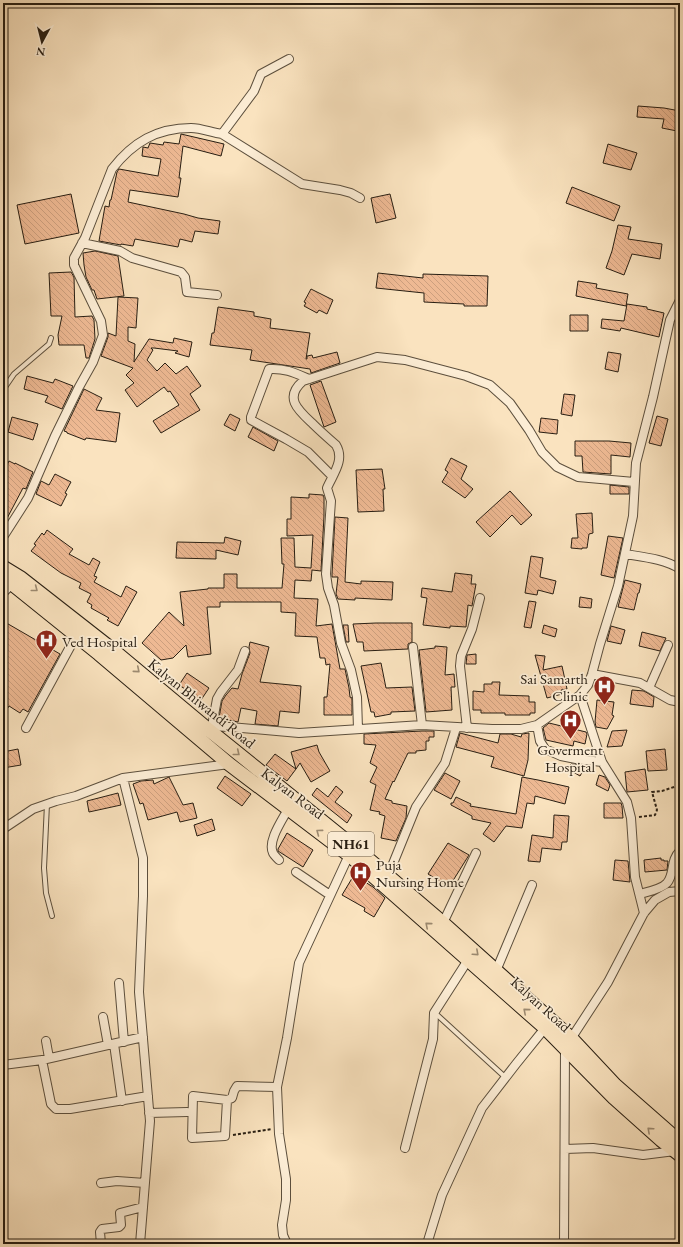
<svg xmlns="http://www.w3.org/2000/svg" width="683" height="1247" viewBox="0 0 683 1247" font-family="'EB Garamond',serif">
<defs>
<pattern id="building-back-hatch" width="6" height="6" patternUnits="userSpaceOnUse"><rect width="6" height="6" fill="#eeb993"/><path d="M-1 5l2 2M0 0l6 6M5-1l2 2" fill="none" stroke="#cc9f7e"/></pattern>
</defs>
<rect width="100%" height="100%" fill="#fae3bf"/>
<filter id="stains"><feTurbulence type="fractalNoise" baseFrequency=".005" numOctaves="4"/><feColorMatrix values="0 0 0 0 .2 0 0 0 0 .09 0 0 0 0 .02 0 0 0 .5 -.17"/></filter>
<radialGradient id="worn" r=".72"><stop offset=".6" stop-color="#630" stop-opacity="0"/><stop offset="1" stop-color="#630" stop-opacity=".3"/></radialGradient>
<path fill="url(#building-back-hatch)" stroke="#281e12" d="M638 106 664 108 680 111V126H678L677 131 662 128 664 119 637 117Z
M181 134 224 144 221 156 183 146 179 178H181L178 197 130 190 128 202 184 214 198 218 220 221 218 234 195 231 192 242 180 239 178 247 135 239 133 246 121 244V245L99 241 105 206 109 207 110 200H111L117 172 119 169 158 176 161 159 142 156 143 147 148 148 150 143 163 145 164 142 179 144Z
M608 144 637 153 631 170 603 163Z
M572 187 620 206 614 221 566 203Z
M71 194 79 233 25 244 17 205Z
M390 194 396 218 376 223 371 198Z
M618 225 631 227 628 239 662 244 660 259 632 254 624 275 606 268 612 251Z
M95 251 118 256 124 296 97 299 94 290H92L86 277 84 265 83 253Z
M71 272 74 277 75 317 92 316 94 320 95 339 89 358H86L84 345H59L58 335 62 316H51L49 273Z
M378 273 423 278V274L488 276 487 306H464V304L424 302V293L376 288Z
M578 281 597 284 596 288 628 294 626 306 576 296Z
M311 289 333 300 327 314 319 310 317 313 304 306 306 303 304 302Z
M118 297 138 298 136 328 128 327V341L135 344 134 362 149 339 173 343 174 338 192 342 189 357 175 353 178 351 154 348H151L153 350 147 360 157 371 165 363 176 374 187 366 201 386 190 394 200 410 161 433 153 421 179 405 170 391 168 392 164 387 137 407 125 390 134 383 126 375 133 368 101 356 108 337V333L116 336Z
M627 304 647 307V309L664 313 659 337 621 328 620 331 601 328 602 319 624 321Z
M218 307 254 312V316L271 319 270 328 310 333 306 359H307V356L312 355 313 358 337 352 340 363 311 373 310 369 250 360 252 350 210 345 212 333H214Z
M570 315H588V331H570Z
M608 352 621 354 618 372 605 369Z
M27 376 53 383 55 379 73 386 62 409 45 402 48 396 24 389Z
M321 381 336 422 324 427 310 385Z
M84 389 102 398 96 410 120 413 116 442 86 438 85 440 67 433V432L64 431Z
M564 394 575 395 572 416 561 414Z
M230 414 240 419 235 431 224 425Z
M657 416 668 419 661 446 649 443Z
M12 417 38 424 33 440 8 432Z
M541 418 558 420 557 434 539 432Z
M253 427 278 441 274 451 248 437Z
M575 441H609L631 443 630 457 611 455V474L583 472 582 456H575Z
M451 458 467 466 461 479 473 489 465 498 442 482 448 472 445 470Z
M9 461 15 464V463L33 472 26 489 23 488 3 526V473Z
M382 469 385 489H383L384 511 358 512 356 470Z
M55 474 71 482 65 493 67 494 61 506 36 494 41 481 49 485Z
M610 485 629 487V494H610Z
M510 491 532 515 521 525 512 515 490 537 476 522Z
M309 494 323 495 324 497V516L321 571 312 570 311 581 295 580 294 598 318 599 316 626 332 624 340 669H345L349 688 350 697 352 698V715H324V697H327L330 664 326 665 325 658H320L317 637 295 636 296 613 281 612V602H220V607H207L211 654 188 657 186 645 173 658 161 660 142 643 169 612 184 626 180 592 208 589V588H224V574H237V588H282L284 564H282L281 538H294L295 567 311 568 313 535 287 536V519H291V497L309 498Z
M592 513 593 533 589 534 587 548H582V549L571 548 572 538H578L576 514Z
M335 517 348 518 345 582 361 584V581L393 582 392 600 355 598V600L338 599 336 594 338 577H332V574Z
M47 530 73 549 69 554 89 565 93 558 100 562 94 576 97 577 94 582 121 597 126 586 137 592 118 626 107 620 109 618 91 608 92 605 87 602 91 594 79 588 81 583 61 573 31 551 36 545 34 544 42 533 44 535Z
M608 536 623 538 614 578 601 575Z
M225 537 241 541 238 555 216 550V559L176 558 177 542 224 543Z
M531 556 543 558 540 577 556 581 553 594 538 590 537 595 525 593Z
M455 573 472 575 471 584H476L472 606 468 605 466 627 450 626V628L423 625 427 598 421 597 422 588 452 592Z
M625 580 641 584 639 593H638L634 610 618 607Z
M580 597 592 599 591 608 579 607Z
M529 601 536 602 531 628 524 627Z
M3 621 60 654 28 712 23 709 20 713 9 706 3 716Z
M376 623H412V642L408 644V649L364 651 363 642H357L353 624Z
M343 625H348L349 642H346Z
M544 625 557 629 555 637 542 633Z
M611 626 625 630 621 644 607 641Z
M642 632 666 638 660 651 639 646Z
M250 642 269 647 260 682 301 686 299 713 280 711 278 726 255 724 257 711 241 708 238 722 219 718 222 701 226 695 232 688 238 689 242 674 250 653 249 647Z
M435 646 447 647 445 675 454 674 455 687H451L452 710 426 712 419 650 435 648Z
M476 654V664H466L467 655Z
M535 655 545 656 543 670 562 666 567 689 561 690 562 694 547 698Z
M381 663 386 688 412 687 415 711 391 712V714L375 717 374 712H371L361 666Z
M187 673 209 688 201 700 179 685Z
M492 682H500L499 695 529 696V702H535V713H530V715H505V713H481V710H473V691L484 692V684H492Z
M632 690 644 691 654 697 653 707 630 704Z
M597 700 614 702 612 715 614 716 607 729 596 727 595 722Z
M549 723 586 732 587 734 585 744 574 741 573 746 546 740 543 728Z
M627 730 622 746 607 747 612 731Z
M422 731H434V737H429V741H426V750L416 751V753H408L394 782 393 781 385 799 392 801V803L407 806 406 818 396 841 381 838 385 816 379 814 380 812 370 810 376 785 370 782 377 767 370 763 376 745 364 744V734Z
M460 733 498 743 500 734H511L521 737 522 734 529 733 528 760 524 776 491 767 494 757 456 747Z
M317 745 319 752 330 771 311 782 300 763 296 769 291 752Z
M18 749 21 765 3 768V752Z
M665 749 667 770 648 771 646 751Z
M275 754 296 769 287 781 266 765Z
M571 764 582 765 585 767 580 776 568 769Z
M645 769 648 790 627 792 625 772Z
M445 773 460 781 451 799 434 790Z
M599 775 605 777 610 785 608 791 596 785Z
M225 776 251 794 242 806 217 788Z
M169 777 183 805 193 803 197 818 180 822 177 812 148 820 143 803 140 804 133 784 141 781 153 780 154 784Z
M522 777 538 780 569 787 565 804 535 796 534 804 527 803 522 828 506 826 494 842 483 834 491 823 472 819V816L451 805V803H453L456 797 471 804 470 806 516 814Z
M336 786 343 792 335 802 352 815 347 823 312 795 317 788 328 797Z
M118 793 121 805 89 812 87 801Z
M604 803H621L622 806 623 818H604Z
M554 815 569 816 567 842H562L561 850 542 848 540 862 528 861 532 835 553 838Z
M212 819 215 830 197 836 194 825Z
M287 833 313 850 303 867 278 851V849Z
M448 843 469 855 449 887 428 874Z
M661 858V860H664V861H668L667 870 645 872 644 860Z
M615 860 628 861 630 882 613 880Z
M354 875 373 887 385 898 374 917 364 911 365 908 342 895Z"/>
<g fill="none" stroke-linecap="round" stroke-linejoin="round">
<defs>
<path id="service" d="M3 390 14 374 49 344 51 338
M47 804 44 868 46 893 52 916
M435 1013 505 1077"/>
<path id="minor" d="M222 134 302 184 340 190 351 193 360 198
M82 243 120 251 132 258 181 272 185 277 187 292 217 295
M309 379C295 373 285 368 269 369L251 417V420L286 439 308 452 332 476
M3 537 28 498 55 436 79 387 93 362 103 335 101 321 74 265V258L85 238 112 169C133 142 157 128 191 128 202 128 212 133 222 134L254 91 261 74 289 59
M625 554C643 557 665 559 680 569
M3 593 12 584
M413 647 422 725
M592 674 640 683 670 700 680 702
M649 688 668 645
M537 725 540 741 545 749 561 756 576 759 602 762
M205 726 230 727 299 733 422 725 492 729H521L537 725 580 695
M212 726 217 699 221 692 238 670 245 651
M26 728 76 636
M467 728 460 666 461 656 472 629 480 598
M358 729 357 697 351 670 341 643 334 605 328 588 326 574 330 515 331 501 327 488C333 474 345 460 336 445 328 438 320 431 313 424 299 411 283 398 303 381L377 357 405 360 466 376 490 385 510 403 529 430 542 452 557 467 578 477 634 482
M123 778 143 858V896L139 992 150 1121 140 1244
M3 829 33 809 56 801 76 796 123 778 229 764
M279 860C277 858 274 855 273 853 267 841 283 819 288 809
M296 872 330 895
M388 876 416 807 445 763 456 728
M640 894C647 892 662 889 667 883 675 874 670 860 680 851
M644 913 635 877 631 818 627 802 602 762 580 695 588 685 592 674 600 644 618 586 633 516 636 463 653 397 670 320 680 300
M443 923 476 853
M496 971 532 885
M119 983 124 1042
M103 1017 108 1045
M143 1037 42 1060 51 1104 56 1109H70L148 1096
M46 1041 49 1058
M114 1044 122 1101
M3 1065 42 1060
M227 1100 225 1136 192 1138 193 1096 227 1100 232 1098 234 1091 237 1086 277 1087
M149 1113 187 1112
M405 1148 433 1039 434 1013 468 960
M565 1149 593 1148 643 1155 675 1151
M101 1183 117 1181 145 1183
M101 1244 100 1232 102 1229 119 1227 121 1225 120 1213 143 1207
M287 1244 283 1235 282 1225 286 1200V1179L279 1134 277 1087 287 1038 299 963 349 855
M427 1244 442 1195 482 1108 516 1064 545 1028
M564 1244 565 1048 608 982 644 913 655 900 669 892 680 891"/>
<path id="trunk" d="M3 567 21 578 113 650 204 726 353 846 443 923 571 1038 615 1085 664 1128 680 1142
M3 579 12 584 99 654 229 764 349 855 545 1028 614 1098 661 1140 680 1155"/>
</defs>
<use href="#service" stroke="#5c4f3d" stroke-width="6"/>
<use href="#minor" stroke="#5c4f3d" stroke-width="10"/>
<use href="#trunk" stroke="#281e12" stroke-width="15"/>
<path stroke="#281e12" stroke-width="2" stroke-dasharray="3 2" stroke-linecap="butt" d="M639 817 655 815 657 810 652 792 662 791 680 785
M233 1135 272 1129"/>
<use href="#service" stroke="#fcedd5" stroke-width="4"/>
<use href="#minor" stroke="#fcedd5" stroke-width="8"/>
<use href="#trunk" stroke="#fae3bf" stroke-width="13"/>
</g>
<defs><path id="oneway-chevron" d="M-2-3.5L2.5 0L-2 3.5" fill="none" stroke-width="1.6" stroke-linecap="round" stroke-linejoin="round"/></defs>
<g stroke="#9c8a71">
<use href="#oneway-chevron" transform="translate(35 589) rotate(38)"/>
<use href="#oneway-chevron" transform="translate(137 670) rotate(40)"/>
<use href="#oneway-chevron" transform="translate(237 753) rotate(39)"/>
<use href="#oneway-chevron" transform="translate(319 832) rotate(-143)"/>
<use href="#oneway-chevron" transform="translate(428 925) rotate(-139)"/>
<use href="#oneway-chevron" transform="translate(476 953) rotate(42)"/>
<use href="#oneway-chevron" transform="translate(526 1011) rotate(-139)"/>
<use href="#oneway-chevron" transform="translate(650 1130) rotate(-138)"/>
</g>
<defs>
<symbol id="hospital-pin" viewBox="-11 -11 22 30"><path d="M0 17L-7.5 6A9.5 9.5 0 1 1 7.5 6Z" fill="#8f2418" stroke="#fcedd5"/><path d="M-5-5h3v3.5h4V-5h3V5h-3V1.5h-4V5h-3Z" fill="#fff"/></symbol>
</defs>
<g fill-rule="evenodd">
<use href="#hospital-pin" x="34" y="628" width="25" height="34"/>
<use href="#hospital-pin" x="592" y="674" width="25" height="34"/>
<use href="#hospital-pin" x="558" y="708" width="25" height="34"/>
<use href="#hospital-pin" x="348" y="860" width="25" height="34"/>
</g>
<g text-anchor="middle" dominant-baseline="central" stroke-width="3.5" stroke-linejoin="round" paint-order="stroke">
<rect fill="#fcedd5" stroke="#685c4c" stroke-width="1" x="328" y="832" width="46" height="24" rx="3"/>
<g font-size="14" font-weight="bold" fill="#281e12">
<text x="351" y="844">NH61</text>
</g>
<g font-size="15" fill="#281e12" stroke="#fcedd5" text-anchor="start">
<text x="62" y="641">Ved Hospital</text>
<text x="588" y="678" text-anchor="end">Sai Samarth<tspan x="588" dy="17">Clinic</tspan></text>
<text x="570" y="749" text-anchor="middle">Goverment<tspan x="570" dy="17">Hospital</tspan></text>
<text x="376" y="864">Puja<tspan x="376" dy="17">Nursing Home</tspan></text>
</g>
<g font-size="15" fill="#281e12" stroke="#fcedd5">
<text transform="translate(202 703) rotate(39)">Kalyan Bhiwandi Road</text>
<text transform="translate(293 793) rotate(37)">Kalyan Road</text>
<text transform="translate(541 1004) rotate(42)">Kalyan Road</text>
</g>
</g>
<rect width="683" height="1247" fill="none" stroke="#fae3bf" stroke-width="16"/>
<rect x="4" y="4" width="675" height="1239" fill="none" stroke="#281e12" stroke-width="2"/>
<rect x="8" y="8" width="667" height="1231" fill="none" stroke="#281e12"/>
<g transform="translate(42 42) rotate(187)" stroke="#fcedd5" stroke-width="3" paint-order="stroke">
<path d="M0-3L7 15L0 10L-7 15Z" fill="#281e12"/>
<text y="-6" font-size="11" font-weight="bold" text-anchor="middle" fill="#281e12">N</text>
</g>
<rect width="100%" height="100%" filter="url(#stains)"/>
<rect width="100%" height="100%" fill="url(#worn)"/>
</svg>
